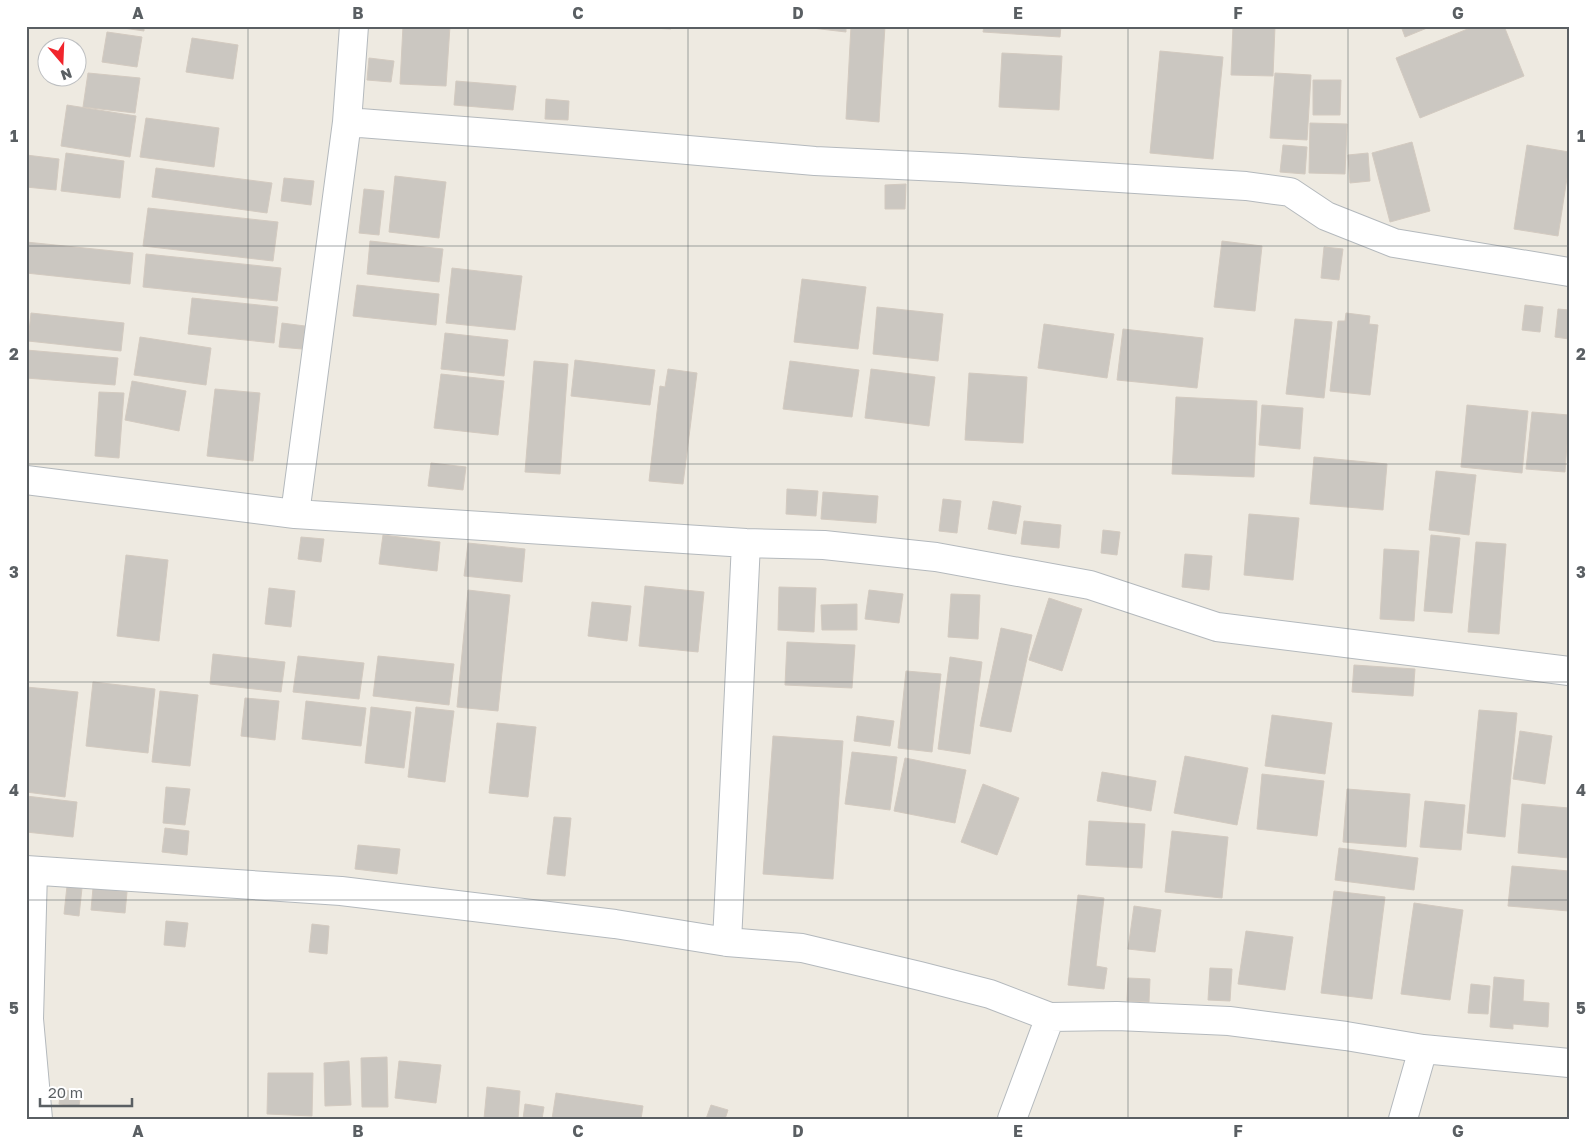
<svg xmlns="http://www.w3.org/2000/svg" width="1595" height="1145" viewBox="0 0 1595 1145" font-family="'Golos Text',sans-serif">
<rect width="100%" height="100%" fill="#eeeae1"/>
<path fill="#cbc7c1" stroke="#d3cac0" d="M110 26H144V31Z
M403 26H450L446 86 400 84Z
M633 26H671V29L633 27Z
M812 26H846V32L812 28Z
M851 26H885L879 122 846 119Z
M984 26H1061L1060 37 983 32Z
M1233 26H1275L1273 76 1231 75Z
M1401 26H1432L1405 37Z
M1475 26H1504L1524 76 1420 118 1396 58Z
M107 32 142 37 137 67 102 62Z
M192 38 238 45 233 79 186 72Z
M1160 51 1223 57 1213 159 1150 153Z
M1002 53 1062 56 1059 110 999 107Z
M369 58 394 61 391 82 367 80Z
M88 73 140 78 135 113 83 107Z
M1275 73 1311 75 1307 140 1270 138Z
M1313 80H1341L1340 115H1313Z
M456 81 516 86 513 110 454 105Z
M546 99 569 101 568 120 545 119Z
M67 105 136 116 130 157 61 146Z
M146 118 219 128 214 167 140 157Z
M1310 123 1347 124 1345 174 1309 173Z
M1412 142 1430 211 1390 222 1372 153Z
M1283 145 1307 147 1305 174 1280 172Z
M1527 145 1569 152V165L1558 236 1514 229Z
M66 153 124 161 120 198 61 191Z
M1368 153 1370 181 1350 183 1348 155Z
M26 155 59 159 56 190 26 187Z
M156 168 272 183 267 213 152 197Z
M395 176 446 182 439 238 389 232Z
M284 178 314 181 311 205 281 201Z
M906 184 905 209H885V185Z
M364 189 384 191 379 235 359 233Z
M148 208 278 222 273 261 143 246Z
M370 241 443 249 439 282 367 274Z
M1222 241 1262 246 1255 311 1214 307Z
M26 242 133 253 130 284 26 273Z
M1324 247 1343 249 1339 280 1321 278Z
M146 254 281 268 277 301 143 287Z
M452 268 522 276 515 330 446 323Z
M802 279 866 287 858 349 794 342Z
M357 285 439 294 436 325 353 316Z
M192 298 278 307 274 343 188 334Z
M1525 305 1543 307 1540 332 1522 330Z
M877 307 943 314 938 361 873 354Z
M1558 309 1569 310V339L1555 337Z
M31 313 124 323 121 351 28 341Z
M1346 313 1370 316 1369 324 1378 325 1370 395 1330 391 1338 321H1345Z
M1295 319 1332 322 1324 398 1286 394Z
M282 323 305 326 302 349 279 347Z
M1044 324 1114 334 1107 378 1038 368Z
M1123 329 1203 338 1197 388 1117 380Z
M445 333 508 340 504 376 441 369Z
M140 337 211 348 206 385 134 375Z
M26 350 118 358 115 385 26 378Z
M575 360 655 370 650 405 571 396Z
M534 361 568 364 560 474 525 472Z
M790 361 859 370 852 417 783 409Z
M668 369 697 373 683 484 649 481 660 386 665 387Z
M871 369 935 377 929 426 865 418Z
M969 373 1027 377 1023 443 965 440Z
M441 374 504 381 498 435 434 428Z
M132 381 186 391 179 431 125 420Z
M215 389 260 393 253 461 207 456Z
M99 392 124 393 119 458 95 456Z
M1176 397 1257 401 1254 477 1172 474Z
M1262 405 1303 408 1300 449 1259 445Z
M1467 405 1528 411 1522 473 1461 467Z
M1532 412 1569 415 1565 472 1526 469Z
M1314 457 1387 464 1383 510 1310 504Z
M431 463 466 467 463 490 428 486Z
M1436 471 1476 475 1469 535 1429 530Z
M787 489 818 491 816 516 786 514Z
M823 492 878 496 876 523 821 519Z
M943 499 961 501 957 533 939 531Z
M993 501 1021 506 1016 534 988 529Z
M1249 514 1299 518 1293 580 1244 575Z
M1024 521 1061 525 1059 548 1021 544Z
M1103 530 1120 532 1117 555 1101 553Z
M383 535 440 542 437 571 379 564Z
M1431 535 1460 538 1452 613 1424 611Z
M301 537 324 539 321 562 298 559Z
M1476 542 1506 544 1499 634 1468 632Z
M468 543 525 549 522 582 464 576Z
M1384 549 1419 551 1414 621 1380 619Z
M1185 554 1212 556 1209 590 1182 587Z
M126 555 168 560 159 641 117 636Z
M645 586 704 592 698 652 639 646Z
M779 587 816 588 814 632 778 630Z
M269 588 295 591 291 627 265 624Z
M468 590 510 595 498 711 457 707Z
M869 590 903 594 899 623 865 619Z
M951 594 980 595 978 639 948 637Z
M1049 598 1082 609 1062 671 1029 660Z
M592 602 631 606 627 641 588 636Z
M857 604V630H822L821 605Z
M1001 628 1032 635 1011 732 980 726Z
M787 642 855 645 852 688 785 685Z
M213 654 285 662 281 692 210 684Z
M298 656 364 663 359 699 293 692Z
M378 656 454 664 449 705 373 696Z
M950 657 982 662 970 754 938 749Z
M1354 665 1415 669 1413 696 1352 692Z
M906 671 941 674 932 752 898 748Z
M93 682 155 689 148 753 86 746Z
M26 687 78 692 65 797 26 792Z
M160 691 198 695 190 766 152 762Z
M245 698 279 701 275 740 241 736Z
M306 701 366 708 361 746 302 739Z
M371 707 411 712 404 768 365 763Z
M416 707 454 711 445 782 408 777Z
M1479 710 1517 713 1505 837 1467 833Z
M1272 715 1332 723 1325 774 1265 766Z
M857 716 894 721 890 746 854 741Z
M497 723 536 727 528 797 489 793Z
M1520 731 1552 736 1545 784 1513 779Z
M773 736 843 741 833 879 763 874Z
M852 752 897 757 890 810 845 804Z
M1185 756 1248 768 1237 825 1174 813Z
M905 758 966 770 955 823 894 811Z
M1102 772 1156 781 1151 811 1097 801Z
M1262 774 1324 781 1317 836 1257 829Z
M983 784 1019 798 997 855 961 842Z
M166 787 190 789 185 825 163 823Z
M1347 789 1410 794 1406 847 1343 842Z
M26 796 77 802 73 837 26 832Z
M1425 801 1465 805 1461 850 1420 847Z
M1522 804 1569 808V858L1518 853Z
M554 817 571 818 565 876 547 874Z
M1089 821 1145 824 1142 868 1086 865Z
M165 828 189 831 187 855 162 852Z
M1172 831 1228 837 1222 898 1165 892Z
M358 845 400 849 397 874 355 869Z
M1339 848 1418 858 1414 890 1335 880Z
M1512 866 1569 871V911L1508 906Z
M67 886 82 888 79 916 64 914Z
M93 888 127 892 125 913 91 910Z
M1334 891 1385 897 1372 999 1321 993Z
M1078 895 1104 898 1096 966 1107 968 1104 989 1068 985Z
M1414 903 1463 910 1450 1000 1401 994Z
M1134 906 1161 910 1155 952 1128 949Z
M166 921 188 923 185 947 164 945Z
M312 924 329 926 327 954 309 952Z
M1246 931 1293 937 1285 990 1238 984Z
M1210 968 1232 969 1230 1001 1208 1000Z
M1494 977 1524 980 1523 1001 1549 1003 1548 1027 1513 1024V1029L1490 1027Z
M1128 978 1150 979 1149 1002 1127 1001Z
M1471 984 1490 986 1488 1014 1468 1013Z
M387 1057 388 1107H362L361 1058Z
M349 1061 351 1105 325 1106 324 1063Z
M399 1061 441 1065 436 1103 395 1098Z
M268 1073H313L312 1116 267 1114Z
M487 1087 520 1091 518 1119H484Z
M61 1090 81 1092 79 1106 59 1104Z
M556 1093 643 1106 641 1119H552Z
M525 1104 544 1107 542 1119H523Z
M711 1105 728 1110 725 1119H706Z"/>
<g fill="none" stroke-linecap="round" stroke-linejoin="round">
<defs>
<path id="minor" d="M347 122 515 135 815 161 961 168 1246 186 1290 192 1326 216 1394 243 1569 272
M26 480 295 514 746 543 824 545 936 557 1090 585 1217 627 1569 671
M295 514 347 122 354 26
M26 870 341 891 615 924 727 942 802 948 920 976 990 994 1050 1017 1117 1016 1229 1021 1346 1036 1423 1049 1569 1063
M33 871 29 1019 38 1119
M727 942 746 543
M1012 1119 1050 1017
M1403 1119 1423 1049"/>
</defs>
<use href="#minor" stroke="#b4b9bd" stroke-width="30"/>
<use href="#minor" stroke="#fff" stroke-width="28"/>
</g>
<path fill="none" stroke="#5a5f63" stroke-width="1" stroke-opacity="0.55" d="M248 26V1119M468 26V1119M688 26V1119M908 26V1119M1128 26V1119M1348 26V1119M26 246H1569M26 464H1569M26 682H1569M26 900H1569"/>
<rect width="1595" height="1145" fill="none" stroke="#ffffff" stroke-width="55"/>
<g transform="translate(62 62) rotate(161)"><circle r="24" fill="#ffffff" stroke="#bdbfc1"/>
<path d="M0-4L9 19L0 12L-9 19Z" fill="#f1252c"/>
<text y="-8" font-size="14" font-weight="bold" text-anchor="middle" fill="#5a5f63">N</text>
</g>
<path d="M40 1098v8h92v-8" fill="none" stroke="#5a5f63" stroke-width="2.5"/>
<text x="48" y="1098" font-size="15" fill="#5a5f63" stroke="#ffffff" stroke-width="4" paint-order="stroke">20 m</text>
<rect x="28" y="28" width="1540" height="1090" fill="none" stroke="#5a5f63" stroke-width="2"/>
<g font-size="16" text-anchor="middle" font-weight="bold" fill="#5a5f63">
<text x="138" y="19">A</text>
<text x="358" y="19">B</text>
<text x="578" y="19">C</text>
<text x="798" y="19">D</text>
<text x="1018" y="19">E</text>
<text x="1238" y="19">F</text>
<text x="1458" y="19">G</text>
<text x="14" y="142">1</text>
<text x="1581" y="142">1</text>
<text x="14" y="360">2</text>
<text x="1581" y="360">2</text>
<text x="14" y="578">3</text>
<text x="1581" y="578">3</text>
<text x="14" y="796">4</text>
<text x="1581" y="796">4</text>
<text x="14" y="1014">5</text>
<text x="1581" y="1014">5</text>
<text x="138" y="1137">A</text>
<text x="358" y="1137">B</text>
<text x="578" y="1137">C</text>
<text x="798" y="1137">D</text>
<text x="1018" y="1137">E</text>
<text x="1238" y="1137">F</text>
<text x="1458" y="1137">G</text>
</g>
</svg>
